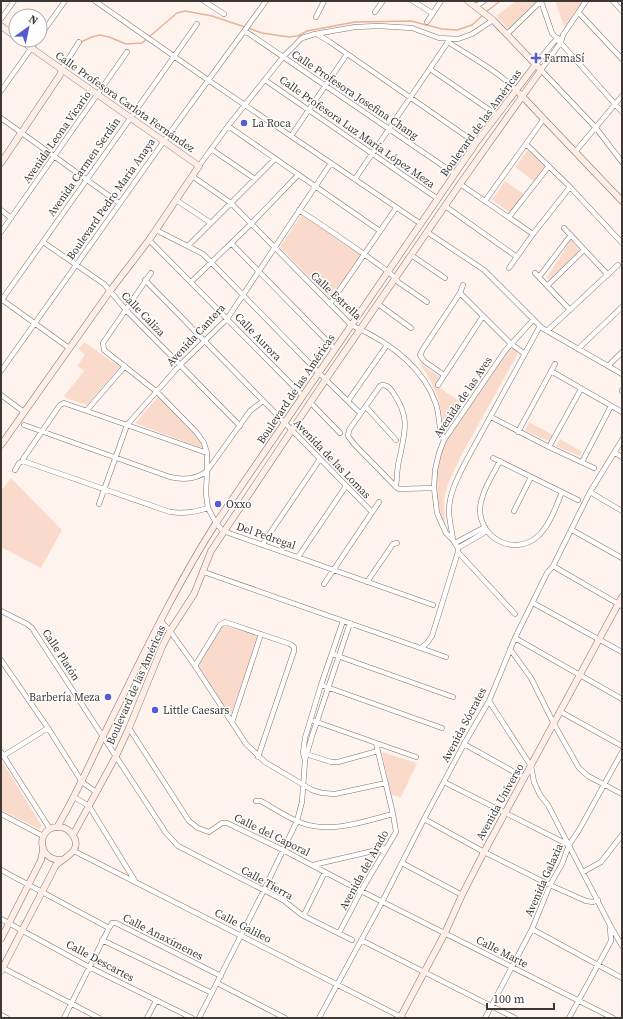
<svg xmlns="http://www.w3.org/2000/svg" width="623" height="1019" viewBox="0 0 623 1019" font-family="'Source Serif 4',serif">
<rect width="100%" height="100%" fill="#fff3ee"/>
<path fill="#fadbcb" d="M516 1H542V2L512 33 496 16Z
M555 1H585L566 31Z
M528 150 546 167 535 182 515 167Z
M505 181 525 195 512 214 492 200Z
M302 214 362 256 331 300 280 247Z
M571 240 579 249V252L549 279H546Z
M84 342 120 367 87 405 68 399 64 396 84 371 77 366 85 355 79 349Z
M508 347 513 348 517 351V355L461 456 448 484 444 499 445 525 440 519 436 501 434 482 439 450Z
M418 362 440 377 435 385 461 402 443 429C442 402 435 384 418 362Z
M158 397 204 445V449L135 423Z
M529 422 553 435 549 441 525 431Z
M560 439 582 452 580 456 556 446Z
M11 478 62 530 41 568 1 547V491Z
M223 625 258 636 232 713 229 714 197 664Z
M382 752 417 763 401 797 391 795Z
M1 760 42 826 39 829 1 810Z"/>
<g fill="none" stroke-linecap="round" stroke-linejoin="round">
<path stroke="#e8b298" stroke-width="1.5" d="M486 12 500 1
M248 28 262 33 289 37 298 36 307 31 355 22 411 21 442 29 457 30 472 25 483 15
M81 42 92 37 100 35 109 37 126 44 142 43 177 13 185 11 212 16 245 27"/>
<defs>
<path id="street" d="M95 1 208 80 421 224
M204 1 224 14
M413 1 432 13
M586 1 563 35 561 42 541 70 596 128 622 162
M613 1 622 11
M475 7 484 1
M375 12 383 1
M579 13 622 59
M316 17 324 1
M1 19 14 1
M427 22 441 1
M244 32 248 33 455 174
M317 34 330 42 476 143
M507 34 538 4H542L552 33 622 112
M40 36 65 1
M448 42C469 56 501 73 517 91
M536 64 552 44 558 38
M62 69 79 42
M430 69 497 115
M265 80 438 199
M1 91 37 40
M1 118 119 203
M228 126 380 231
M291 136 347 54
M526 144 570 187 622 243
M211 149 255 179
M575 152 622 96
M199 166 228 126 283 57 302 38 315 34 355 27 379 26 412 28 439 38 458 39 472 34 493 20
M192 176 231 203 351 325C387 341 423 366 436 404 440 416 438 429 444 440
M355 179 450 39
M460 184 533 234
M176 200 211 223
M485 201 543 120
M445 206 517 257
M1 210 11 218
M299 210C325 227 350 244 375 262 383 268 393 274 398 282L427 302
M509 217 549 166
M564 228 608 275
M156 230 203 254 319 373 358 411
M1 232 127 52
M427 232 484 270 542 328 622 374
M149 240 303 396
M43 242 104 284 126 310 240 426
M231 243 335 349
M188 246 275 159
M411 255 445 278
M509 268 533 234 570 187
M151 273 103 343 104 350 157 392 197 433 204 443 207 453V471L206 494 208 508 216 523 223 531 433 605
M535 273 570 310
M539 277 571 235
M145 280 372 512
M191 282 251 224 298 175
M547 286 584 250
M460 293 511 344 525 354
M1 299 69 348
M1 301 197 24
M330 304 396 208
M378 304 411 328
M547 331 618 265
M578 349 622 307
M608 366 622 352
M1 371 164 141 266 1
M551 371 622 412
M444 375 424 361 420 355 423 349 460 293 463 285
M438 385 483 316
M622 391V390
M1 395 24 412
M348 401 387 345
M310 402 340 433
M366 407 396 440
M87 410 125 366
M491 417 549 447 594 468
M24 425 170 477C183 480 197 479 207 471L250 411 263 401
M518 432 555 364
M549 447 581 389
M615 453 622 457
M493 458 578 500
M23 461 170 512C183 514 196 512 208 508
M500 461C492 476 481 493 480 509 480 539 514 556 537 537 549 527 556 507 562 492
M582 462 611 406
M15 470 19 463 23 461V459L60 405 64 403 207 453
M396 487C397 477 397 466 400 456 405 431 410 418 394 394 391 389 388 385 382 385L380 386 349 430 348 436 354 444 396 487 399 489 434 488
M590 492 622 511
M99 504 127 425 180 365 227 319 331 163
M514 511 531 477
M572 530 622 558
M453 540C452 530 449 521 449 511 449 494 457 479 465 463L540 326
M455 543 485 527
M262 545 320 459
M458 548 487 531
M298 557 346 486
M553 566 622 606
M204 572 446 657
M367 582 393 544 397 543
M324 584 379 502
M533 603 622 652
M1 611 27 624 32 628 166 833 178 846 283 900 302 915 352 940
M515 614 458 552V548L453 540 446 533 437 513 434 488 435 470 439 453 444 440 505 351 533 320
M160 620 170 631 195 666 246 744 265 762 312 790 322 793 335 794 386 783
M515 638 622 699
M421 648 427 643 432 636 458 552
M510 649 531 678 554 724 579 768 588 776 622 794
M332 654 453 697
M1 660 48 728 82 782 96 792
M195 666 220 625 225 622 290 644 294 647V651L258 757
M321 685 442 728
M489 701 531 766 534 782 540 795 548 805 610 925 622 946
M561 712 622 746
M314 721 416 757
M232 722 261 634
M129 728 189 821 198 828 209 832 222 823H227L283 850 361 891 613 1018
M464 744 525 778
M1 752 50 829
M306 754 331 762H338L378 751
M3 756 48 728
M305 760 303 753 305 738 321 685 343 621
M444 782 569 845
M74 797 89 806 135 881
M256 801H261C275 809 288 818 302 823 331 834 365 821 393 814
M1 814 43 836
M424 819 484 852 550 885 586 901 593 902 598 900
M74 851 403 1018
M402 863 462 895
M313 865 386 848
M1 870 109 928 112 923H116L221 976
M583 872 601 862 622 835
M304 915 325 872
M1 919 89 967 192 1018
M532 929 622 978
M339 933 361 891 396 832 393 814 376 743
M102 940 212 993
M361 940 515 1018
M1 967 99 1018
M217 983 285 1018
M1 1015 7 1018
M64 1018 109 928
M147 1018 156 1001
M199 1018 264 890 297 821 302 802 305 760 312 736 350 623
M319 1018 382 902 424 819 464 744 489 701 515 638 547 573 553 566 590 492 622 440
M485 1018 532 929 550 885 562 864 569 845 579 830 622 752
M569 1018 611 941 610 928"/>
<path id="secondary" d="M1 26 16 37
M520 94 622 201
M1 163 60 75 62 69
M1 445 110 291 149 240 199 166 20 40
M57 827C77 794 92 758 109 724 143 656 175 587 216 523L476 143 536 64
M73 835 116 756 129 728 162 647 170 631 194 594 211 551 326 379 460 184 541 70 493 20 468 1
M1 939 41 860 43 850
M1 971 56 865C65 857 84 850 72 834 69 830 65 827 59 827 36 826 36 861 62 860
M400 1018 445 933 462 895 484 852 622 597"/>
</defs>
<use href="#street" stroke="#80736d" stroke-width="5.5"/>
<use href="#secondary" stroke="#80736d" stroke-width="7"/>
<use href="#street" stroke="#fff" stroke-width="4.5"/>
<use href="#secondary" stroke="#feeee6" stroke-width="6"/>
</g>
<g fill="#565bd2" stroke="#fff" stroke-width="1.5">
<path d="M534 52h4v4h4v4h-4v4h-4v-4h-4v-4h4z"/>
<circle cx="244" cy="123" r="4"/>
<circle cx="218" cy="504" r="4"/>
<circle cx="108" cy="697" r="4"/>
<circle cx="155" cy="710" r="4"/>
</g>
<g text-anchor="middle" dominant-baseline="central" stroke-width="3" stroke-linejoin="round" paint-order="stroke">
<g font-size="11" fill="#3d3835" stroke="#fff" text-anchor="start">
<text x="544" y="58">FarmaSí</text>
<text x="252" y="123">La Roca</text>
<text x="226" y="504">Oxxo</text>
<text x="100" y="697" text-anchor="end">Barbería Meza</text>
<text x="163" y="710">Little Caesars</text>
</g>
<g font-size="11" fill="#3d3835" stroke="#fff">
<text transform="translate(355 95) rotate(34)">Calle Profesora Josefina Chang</text>
<text transform="translate(125 102) rotate(35)">Calle Profesora Carlota Fernández</text>
<text transform="translate(481 123) rotate(-54)">Boulevard de las Américas</text>
<text transform="translate(357 132) rotate(35)">Calle Profesora Luz María López Meza</text>
<text transform="translate(57 137) rotate(-55)">Avenida Leona Vicario</text>
<text transform="translate(84 167) rotate(-55)">Avenida Carmen Serdán</text>
<text transform="translate(111 199) rotate(-55)">Boulevard Pedro María Anaya</text>
<text transform="translate(336 296) rotate(43)">Calle Estrella</text>
<text transform="translate(143 314) rotate(46)">Calle Caliza</text>
<text transform="translate(196 335) rotate(-47)">Avenida Cantera</text>
<text transform="translate(258 337) rotate(46)">Calle Aurora</text>
<text transform="translate(296 389) rotate(-56)">Boulevard de las Américas</text>
<text transform="translate(463 397) rotate(-56)">Avenida de las Aves</text>
<text transform="translate(332 459) rotate(46)">Avenida de las Lomas</text>
<text transform="translate(266 536) rotate(19)">Del Pedregal</text>
<text transform="translate(61 655) rotate(57)">Calle Platón</text>
<text transform="translate(136 685) rotate(-66)">Boulevard de las Américas</text>
<text transform="translate(464 725) rotate(-62)">Avenida Sócrates</text>
<text transform="translate(500 802) rotate(-61)">Avenida Universo</text>
<text transform="translate(272 835) rotate(26)">Calle del Caporal</text>
<text transform="translate(364 870) rotate(-61)">Avenida del Arado</text>
<text transform="translate(544 880) rotate(-66)">Avenida Galaxia</text>
<text transform="translate(267 883) rotate(29)">Calle Tierra</text>
<text transform="translate(243 926) rotate(27)">Calle Galileo</text>
<text transform="translate(163 937) rotate(27)">Calle Anaxímenes</text>
<text transform="translate(502 952) rotate(27)">Calle Marte</text>
<text transform="translate(100 961) rotate(28)">Calle Descartes</text>
</g>
</g>
<rect width="623" height="1019" fill="none" stroke="#3d3835" stroke-width="4"/>
<g transform="translate(28 28) rotate(33)"><circle r="19" fill="#ffffff" stroke="#b1afae"/>
<path d="M0-3L7 15L0 10L-7 15Z" fill="#565bd2"/>
<text y="-6" font-size="11" font-weight="bold" text-anchor="middle" fill="#3d3835">N</text>
</g>
<path d="M487 1003v6h67v-6" fill="none" stroke="#3d3835" stroke-width="2"/>
<text x="493" y="1003" font-size="12" fill="#3d3835" stroke="#ffffff" stroke-width="3" paint-order="stroke">100 m</text>
</svg>
